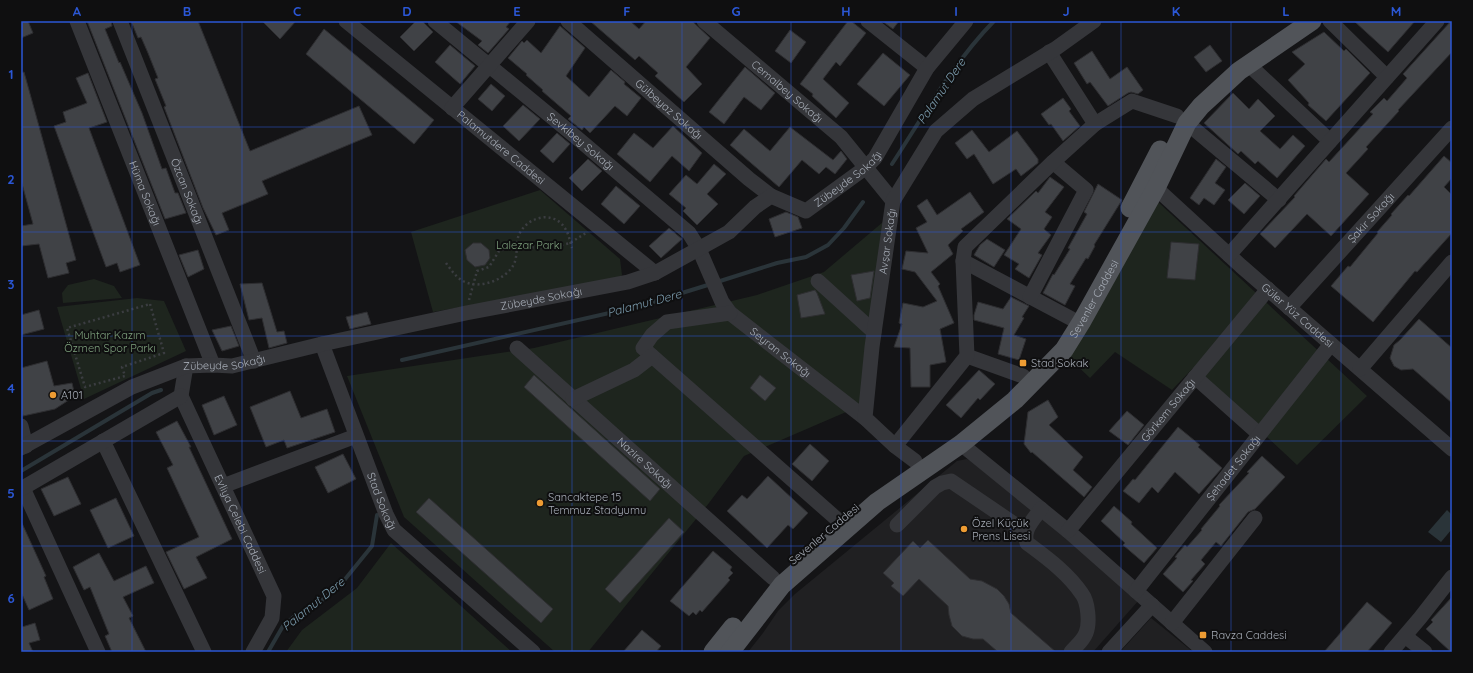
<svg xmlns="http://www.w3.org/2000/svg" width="1473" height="673" viewBox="0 0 1473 673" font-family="Quicksand,sans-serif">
<rect width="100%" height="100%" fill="#141416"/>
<path fill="#202022" d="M967 459 978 464 1139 600 1093 652H748L763 633 778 611 795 594 957 461Z
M1151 618 1193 652H1120Z"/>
<path fill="#1e251e" d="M540 190 620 259 622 275 618 279 433 312 411 232Z
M1157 201 1367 396 1297 465 1193 368 1172 390 1115 352 1090 378 1068 357Z
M883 222 860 406 744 456 709 503 588 652H555L404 517 347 376 534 348 757 295 824 272Z
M94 279 114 286 122 298 63 303 62 293 68 285Z
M137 298 164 301 186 351 84 399 57 307Z
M391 543 512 652H286L302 630 357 588Z"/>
<path fill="#2a3439" d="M1447 510 1452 515V529L1441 542 1428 532Z"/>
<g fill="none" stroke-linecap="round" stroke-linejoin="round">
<path stroke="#2a3439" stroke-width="4" d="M892 164C924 115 953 63 994 21
M717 282 777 263 806 257 828 245 844 228 863 202
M402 360 640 306 711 284
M21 471 152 393 161 390
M268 652 283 626 296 615 321 601 342 583 372 546 377 515"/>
</g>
<path fill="#404246" stroke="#2e2e31" d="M21 21H28L33 33 21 38Z
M87 21H111L112 26 105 29 119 63 120 62 142 113 162 169 166 168 175 193H178L186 213 165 219Z
M131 21H198L250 151 359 106 372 135 262 181 268 194 222 213 229 230 216 235 203 208 164 107 166 106 155 79 158 78 148 53 141 37 138 38Z
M262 21H296L280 39Z
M416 21H422L433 32 414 51 400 37Z
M455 21H511L506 27 509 29 488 53 478 45 482 41Z
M590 21H630L639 29 646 21H692L710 38 686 67 702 84 684 102 655 76 658 73 639 56 635 60Z
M848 21H851L866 33 840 66 836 62 823 79 849 103 836 118 812 96 813 94 800 84Z
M882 21H899L893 29Z
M1354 21H1415L1388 52Z
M1451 21H1452V52L1398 110 1399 111 1366 147 1368 149 1346 173 1369 194 1331 236 1307 214 1275 248 1260 234 1295 197 1294 196 1326 159 1329 162 1373 114 1370 112 1384 98 1387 101 1407 78 1403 74Z
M560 26 585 48 566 76 589 97 611 70 625 82 624 84 641 98 627 116 615 106 590 133 584 127 582 130 568 119 571 116 542 91 543 90 526 75 527 74 508 58 522 41 524 43 527 40 541 53Z
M324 29 434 120 414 144 306 54Z
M790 30 806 42 791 63 775 51Z
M1324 32 1344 51 1346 49 1370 73 1326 121 1308 105 1309 103 1288 80 1305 64 1292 52Z
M450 45 475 66 460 84 435 62Z
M1210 45 1222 61 1206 72 1194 57Z
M1092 51 1110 79 1127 67 1143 90 1138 94 1131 92 1128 93 1108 106 1090 82 1087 84 1074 63Z
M883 53 910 75 884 106 857 84Z
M745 67 775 93 761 110 744 97 724 124 709 112Z
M24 72 76 260 66 263 69 273 48 278 39 244 21 246V226L33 224 21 180V73Z
M88 73 107 122 89 128 140 265 120 272 117 263 106 267 54 126 66 122 63 112 87 103 76 78Z
M491 84 505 96 492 111 478 99Z
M1233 93 1249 109 1258 99 1275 116 1260 131 1280 149 1293 135 1305 146 1277 178 1258 161 1255 164 1241 151 1238 154 1204 123Z
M1063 98 1071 109 1069 111 1080 126 1063 141 1051 124 1049 125 1041 114Z
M523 105 540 119 519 141 503 126Z
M673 126 702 153 689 171 672 156 650 182 617 154 634 133 653 148Z
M790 127 833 160 841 151 847 159 835 174 826 167 819 174 802 160 779 187 730 145 744 129 770 151Z
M972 130 989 152 1017 131 1038 159V163L1021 176 1016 169 993 184 974 154 967 159 955 143Z
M557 133 570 144 553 163 540 151Z
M1444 156 1452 163V178L1444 187 1452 195V233L1417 272 1415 271 1373 322 1331 286 1348 266 1350 267 1378 233 1377 232 1392 215 1391 214 1408 195 1409 196Z
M588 159 602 171 582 191 569 178Z
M1216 159 1226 167 1215 183 1225 190 1214 205 1204 198 1199 205 1190 198Z
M714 164 726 174 707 194 718 204 697 225 683 211 686 208 669 194 686 175 697 184Z
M1050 177 1064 187 1045 212 1052 217 1044 229 1051 235 1038 253 1042 255 1029 278 1015 269 1019 264 1004 255 1021 229 1007 219 1036 191 1038 193Z
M1245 183 1260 196 1244 214 1228 200Z
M1098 184 1122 200 1094 245 1095 246 1088 259 1086 258 1070 284 1075 286 1065 305 1043 293 1053 274 1054 275 1070 249 1068 248 1087 214 1084 212Z
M616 186 640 206 624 224 601 204Z
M970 192 984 212 961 229 963 231 948 245 953 254 931 272 940 284 938 286 954 323 940 329 946 362 930 365V387H911L910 348 894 347 902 324 899 323 903 303 923 307 937 301 915 272 902 269 906 251 928 253 916 228 927 222 917 206 927 199 937 215Z
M786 212 798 217 802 228 775 237 769 219Z
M669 228 682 239 661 258 649 246Z
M987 239 1005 250 994 267 974 255 980 245Z
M1171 242 1199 244 1195 280 1167 278Z
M473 243H481L489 250 490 258 485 265 475 267 467 260 465 250Z
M198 250 204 269 188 277 179 255Z
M874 271 870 298 857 301 851 275Z
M262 283 277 332 284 331 287 343 269 348 262 318 249 320 240 284Z
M815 290 817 293 825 314 801 318 797 295Z
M1011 297 1029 306 1022 317 1024 318 1014 335 1026 339 1019 360 998 354 1004 328 974 320V315L978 302 1003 309Z
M39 310 44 329 21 335V315Z
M367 312 371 324 350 329 346 317Z
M1419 319 1452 348V403L1413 369 1401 370 1394 366 1390 358 1394 345 1400 340Z
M231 326 239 346 222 351 212 330Z
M47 361 54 386 72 383 75 396 55 409 23 416 21 406V368Z
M979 370 995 384 980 400 978 398 961 418 946 405Z
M534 375 660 489 650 501 524 387Z
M760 375 776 388 765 401 750 388Z
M290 391 301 418 327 409 335 432 287 448 284 440 266 447 250 407Z
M224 396 237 425 214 435 202 405Z
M1048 400 1058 417 1049 425 1083 457 1073 470 1092 487 1084 497 1032 452 1031 453 1024 444 1028 412Z
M1127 411 1144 425 1128 445 1109 431Z
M177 421 191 447H189L232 539 196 557 207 578 184 589 166 552 199 537 167 468 173 465 156 432Z
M1178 427 1200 445 1198 447 1222 468 1199 494 1175 472 1158 493 1152 487 1139 503 1123 491 1133 479 1135 480Z
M810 444 829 461 812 481 792 464Z
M343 454 356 479 328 493 315 467Z
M1262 456 1285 477 1255 509 1248 512 1221 546 1216 542 1201 560 1205 564 1191 580 1193 581 1183 592 1163 574 1177 558 1175 557 1178 553 1185 545 1187 547 1202 530 1201 529 1220 506 1219 505 1249 473 1247 472Z
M768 476 808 513 793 529 788 525 767 548 727 511 742 495 747 499Z
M68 477 81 504 54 516 41 489Z
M116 498 134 536 108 548 90 510Z
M429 498 553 609 541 623 416 512Z
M1114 506 1132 522 1131 524 1157 548 1144 563 1123 545 1125 543 1101 521Z
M669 518 684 532 620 603 605 589Z
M21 521 46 576 44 577 53 599 29 610 21 592Z
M928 540 970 579 982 581 997 589 1004 596 1009 604 1011 613 1056 652H998L983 639H973L962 636 952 626 949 615 948 606 919 579 903 596 891 586 894 583 883 573 913 541 920 548Z
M713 551 732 567 730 570 733 573 728 578 730 580 702 612 700 610 696 615 693 612 689 616 670 601Z
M99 553 114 581 146 566 154 583 123 597 133 616 129 618 146 652H112L105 636 109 634 90 587 84 590 73 567Z
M1452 597V652H1451L1426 629 1433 622 1431 620Z
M1367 602 1392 623 1367 652H1324Z
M35 623 40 640 29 643 33 652H21V624L22 627Z
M642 630 661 646 656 652H623Z"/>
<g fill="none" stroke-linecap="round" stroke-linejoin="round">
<path stroke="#3b3d41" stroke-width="2.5" stroke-dasharray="2 3" stroke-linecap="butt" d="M446 263C451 270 456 277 463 281 479 290 506 280 514 264 519 253 514 241 521 231 531 215 556 211 566 230 569 235 570 242 572 248
M469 300 477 271 489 267 499 251 516 246 540 248 555 247 570 243 586 233
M150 304 164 353 122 367 125 376 85 387 67 328Z"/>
<g stroke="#35363a" stroke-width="15">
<path id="s1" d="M77 21 213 365"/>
<path id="s2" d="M120 21 254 361"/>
<path id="s3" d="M346 21 655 273"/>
<path id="s4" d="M435 21 576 137 689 233 699 249 722 302 730 313 865 418"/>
<path id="s5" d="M568 21 749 179 771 196"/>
<path id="s6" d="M704 21 841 137 893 201"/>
<path d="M868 21 927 68"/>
<path d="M1330 21 1387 77"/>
<path d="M1248 64 1330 141"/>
<path d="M452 108 528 21"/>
<path d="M1187 123 1279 200"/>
<path d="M1095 124 1132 101 1177 116"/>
<path id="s7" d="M1147 182 1156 188 1241 266 1452 449"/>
<path d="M1229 255 1437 21"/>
<path d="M963 261 1072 319"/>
<path d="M818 281 874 332"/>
<path d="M1030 297 1086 190 1053 162"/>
<path id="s8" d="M1289 308 1452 128"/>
<path d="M730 313 667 322 652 335 643 348 839 521"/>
<path id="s9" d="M322 344 386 514 394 530 533 652"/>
<path id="s10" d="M517 348 773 578"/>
<path d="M967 356 1023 376"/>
<path d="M1360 369 1452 262"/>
<path d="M1195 377 1259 434"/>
<path id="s11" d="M181 396 274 596 272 618 253 652"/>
<path d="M181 396 186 366"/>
<path d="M573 399 634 370 652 356"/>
<path d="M21 426 26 446"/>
<path d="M103 441 204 652"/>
<path d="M961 444 1068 531 1205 652"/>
<path d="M895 446 967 356 963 261 965 247 1053 162 1095 124 1049 52"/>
<path id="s12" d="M21 448 132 387 186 366 213 365 232 366 322 344 466 313 628 282 655 273 729 232 755 207 771 196 806 211 865 168 875 158 927 68 966 21"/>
<path id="s13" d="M915 461 895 446 865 418 872 347 893 201 936 131 973 99 1055 49 1094 21"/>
<path d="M223 486 356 436"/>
<path d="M23 488 98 652"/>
<path d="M21 489 181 396"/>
<path d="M1041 509C1034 519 1022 530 1027 543 1047 558 1068 573 1082 594 1088 602 1090 623 1086 633 1083 641 1076 646 1071 652"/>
<path d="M897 525 935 487 942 483 951 481 1026 532"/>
<path id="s14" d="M1068 531 1268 289"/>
<path id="s15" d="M1136 591 1331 344"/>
<path d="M1172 623 1255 518"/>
<path d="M1405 636 1425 652"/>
<path d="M1109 652 1152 605"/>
<path d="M1391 652 1420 618 1452 577"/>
</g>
<g stroke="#515459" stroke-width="19">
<path d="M1130 208 1160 150"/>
<path d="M713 652 733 627"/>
<path id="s16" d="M730 652 782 585 877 502 961 444 1015 400 1064 350 1082 321 1156 188 1187 123 1201 106 1239 71 1312 21"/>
</g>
</g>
<path fill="none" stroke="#2b57d5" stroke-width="1" stroke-opacity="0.55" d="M132 21V652M242 21V652M352 21V652M462 21V652M572 21V652M682 21V652M791 21V652M901 21V652M1011 21V652M1121 21V652M1231 21V652M1341 21V652M21 127H1452M21 232H1452M21 336H1452M21 441H1452M21 546H1452"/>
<g fill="#ee9c33" stroke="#0f0f10" stroke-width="1.5">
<rect x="1019" y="359" width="8" height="8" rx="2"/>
<circle cx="53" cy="395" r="4"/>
<circle cx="540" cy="503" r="4"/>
<circle cx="964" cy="529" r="4"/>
<rect x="1199" y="631" width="8" height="8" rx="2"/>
</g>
<g text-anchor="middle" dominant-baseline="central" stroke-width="4" stroke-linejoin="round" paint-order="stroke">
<g font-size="11" fill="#a6acb6" stroke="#0f0f10">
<text stroke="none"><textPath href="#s6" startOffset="109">Cemalbey Sokağı</textPath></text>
<text stroke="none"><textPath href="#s5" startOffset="134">Gülbeyaz Sokağı</textPath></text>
<text stroke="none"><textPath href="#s4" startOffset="189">Şevkibey Sokağı</textPath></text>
<text stroke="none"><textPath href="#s3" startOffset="200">Palamutdere Caddesi</textPath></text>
<text stroke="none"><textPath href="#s12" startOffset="895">Zübeyde Sokağı</textPath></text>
<text stroke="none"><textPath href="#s2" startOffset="183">Özcan Sokağı</textPath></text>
<text stroke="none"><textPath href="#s1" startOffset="185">Hüma Sokağı</textPath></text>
<text stroke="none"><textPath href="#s8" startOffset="122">Şakir Sokağı</textPath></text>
<text stroke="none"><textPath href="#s13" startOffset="244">Avşar Sokağı</textPath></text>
<text stroke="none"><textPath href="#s12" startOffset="547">Zübeyde Sokağı</textPath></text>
<text stroke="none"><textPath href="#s16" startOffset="512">Sevenler Caddesi</textPath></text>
<text stroke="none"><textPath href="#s7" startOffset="201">Güler Yüz Caddesi</textPath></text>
<text stroke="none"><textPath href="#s4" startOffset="485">Seyran Sokağı</textPath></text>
<text stroke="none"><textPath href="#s12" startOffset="223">Zübeyde Sokağı</textPath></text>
<text stroke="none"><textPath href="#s14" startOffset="157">Görkem Sokağı</textPath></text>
<text stroke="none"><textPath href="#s10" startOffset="172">Nazire Sokağı</textPath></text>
<text stroke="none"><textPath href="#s15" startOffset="157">Şehadet Sokağı</textPath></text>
<text stroke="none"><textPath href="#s9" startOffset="168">Stad Sokağı</textPath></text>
<text stroke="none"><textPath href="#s11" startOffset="141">Evliya Çelebi Caddesi</textPath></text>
<text transform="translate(824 534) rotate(-40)">Sevenler Caddesi</text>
</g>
<g font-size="11" fill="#7ea07d" stroke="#0f0f10">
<text x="529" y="245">Lalezar Parkı</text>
<text x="110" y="335">Muhtar Kazım<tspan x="110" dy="13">Özmen Spor Parkı</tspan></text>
</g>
<g font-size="11" fill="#a6acb6" stroke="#0f0f10" text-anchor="start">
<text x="1031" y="363">Stad Sokak</text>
<text x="61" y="395">A101</text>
<text x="548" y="497">Sancaktepe 15<tspan x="548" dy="13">Temmuz Stadyumu</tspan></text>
<text x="972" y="523">Özel Küçük<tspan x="972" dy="13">Prens Lisesi</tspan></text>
<text x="1211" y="635">Ravza Caddesi</text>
</g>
<g font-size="12" font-style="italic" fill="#7d9eb0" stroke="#0f0f10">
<text transform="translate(941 91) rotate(-56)">Palamut Dere</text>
<text transform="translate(644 303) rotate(-15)">Palamut Dere</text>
<text transform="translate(313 604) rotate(-39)">Palamut Dere</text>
</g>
</g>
<rect width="1473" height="673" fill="none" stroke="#0f0f10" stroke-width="44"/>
<rect x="22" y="22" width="1429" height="629" fill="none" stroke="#2b57d5" stroke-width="1.5"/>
<g font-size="13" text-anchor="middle" font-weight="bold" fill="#2b57d5">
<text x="77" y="16">A</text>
<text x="187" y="16">B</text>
<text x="297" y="16">C</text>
<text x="407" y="16">D</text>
<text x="517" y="16">E</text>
<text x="627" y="16">F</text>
<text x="736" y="16">G</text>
<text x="846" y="16">H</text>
<text x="956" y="16">I</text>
<text x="1066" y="16">J</text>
<text x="1176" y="16">K</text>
<text x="1286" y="16">L</text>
<text x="1396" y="16">M</text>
<text x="11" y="79">1</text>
<text x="11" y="184">2</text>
<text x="11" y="289">3</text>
<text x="11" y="393">4</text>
<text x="11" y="498">5</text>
<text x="11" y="603">6</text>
</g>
</svg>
